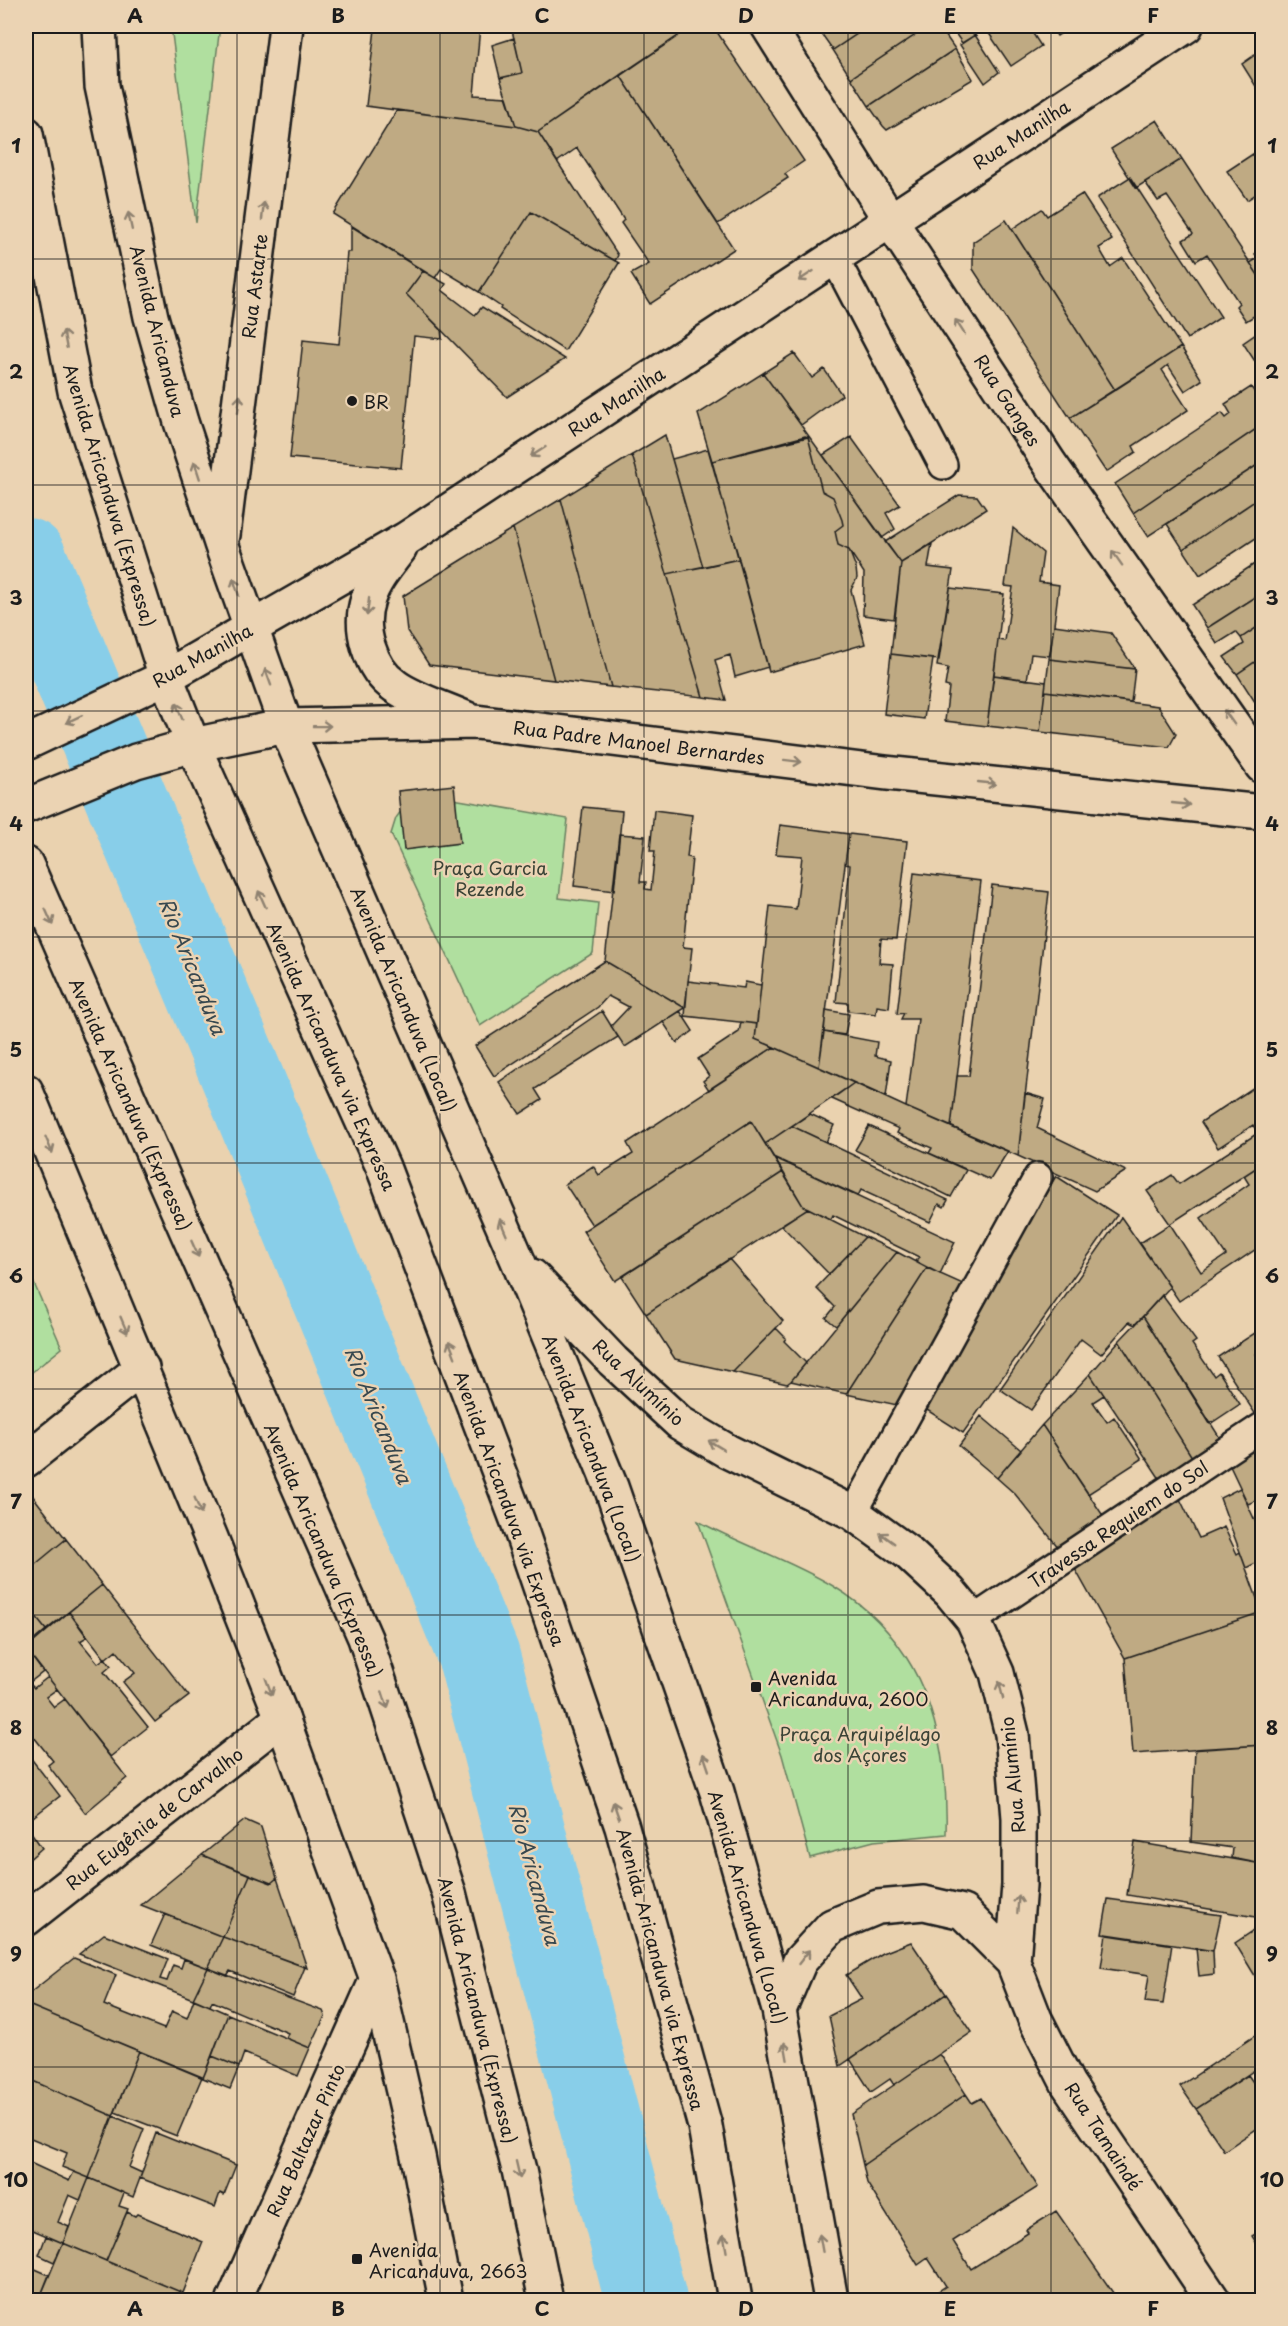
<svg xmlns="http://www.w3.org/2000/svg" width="1288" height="2326" viewBox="0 0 1288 2326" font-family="'Playpen Sans',sans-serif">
<rect width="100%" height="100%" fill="#ead2af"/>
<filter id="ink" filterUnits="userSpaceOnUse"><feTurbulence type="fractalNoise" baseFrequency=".0167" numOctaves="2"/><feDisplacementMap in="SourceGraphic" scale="12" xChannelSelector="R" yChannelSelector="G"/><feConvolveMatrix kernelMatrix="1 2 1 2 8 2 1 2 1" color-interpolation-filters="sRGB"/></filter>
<g filter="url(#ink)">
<path fill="#b0df9f" stroke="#667e5e" stroke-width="1.5" d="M171 26H220L196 223Z
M453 799 568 819 559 898 598 903 593 953 480 1026 391 834 396 818 406 804Z
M26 1265 62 1348 26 1377V1264Z
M698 1521C742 1545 790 1560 833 1586 923 1640 949 1735 946 1834L874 1841 810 1858 782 1755Z"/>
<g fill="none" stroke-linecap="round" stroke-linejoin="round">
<path stroke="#88cee9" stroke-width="82" d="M26 559 236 1062 479 1657 646 2300"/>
</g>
<path fill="#bfaa83" stroke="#1c1c1c" stroke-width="1.5" d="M435 26H480L474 95 507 97 516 126 366 106 375 29Z
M511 26H671L678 36 538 132 516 126 500 78 522 73Z
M693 26H713L804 161 785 174 788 178 718 224 620 75Z
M816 26H869L833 50Z
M869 26H929L851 78 833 50Z
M929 26H939L955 49 869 106 851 78Z
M950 26H970L975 35 962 43Z
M984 26H1028L1041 46 1011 66Z
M1050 26H1072L1057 36Z
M975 35 999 72 985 83 960 45Z
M514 38 522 73 500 78 492 45Z
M955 49 973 79 887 130 883 126 869 106Z
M1262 50V96L1242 64Z
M620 75 734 249 650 304 631 274 649 264 621 223 624 220 577 148 557 162 538 132Z
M397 110 516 126 538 132 618 255 615 261 531 212 479 292 441 269 435 278 333 214Z
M1157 120 1182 159 1136 188 1111 149Z
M1262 148V190L1247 200 1227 171Z
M1182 159 1262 281V311L1246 321 1236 306 1239 303 1207 254 1196 261 1183 240 1193 234 1167 196 1158 201 1145 182Z
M1130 177 1221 317 1187 339 1097 198Z
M1082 194 1112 240 1099 248 1110 267 1123 258 1181 347 1115 390 1012 229 1042 209 1047 216Z
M531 212 619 263 565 351 500 309 501 307 479 292Z
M1006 220 1115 390 1070 418 973 269V242Z
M351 226 423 271 406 294 441 329 442 339 414 336 401 468 290 458 303 340 339 344 347 252H351Z
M1262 249V281L1250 263 1258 258 1255 254Z
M423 271 446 284 442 290 475 315 482 307 565 359 507 397 406 294Z
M1262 330V368L1260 369 1243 343Z
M1181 347 1202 380 1185 391 1168 365 1162 370 1188 410 1133 446 1136 452 1106 472 1070 418Z
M794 353 812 378 824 369 842 395 801 425 763 373Z
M763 373 901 563 894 619 863 615 864 573 849 550 838 545 835 531 843 525 842 520 833 497 822 491 808 437 712 461 698 414Z
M1251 387 1257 396 1262 392V425L1133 513 1115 484 1222 413 1226 418 1231 414 1225 404Z
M1262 425V462L1148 536 1133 513Z
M665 435 703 567 667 574 632 455Z
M805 436 808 437 822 491 833 497 842 520 843 525 835 531 838 545 849 550 856 568 857 578 851 590 865 644 769 672 712 461Z
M851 437 900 505 886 513 895 529 882 538 823 455Z
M708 449 739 559 703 567 672 459Z
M632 455 667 574 703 697 611 687 561 499Z
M1262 462V496L1183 549 1167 524Z
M959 495 977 496 986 509 901 563 885 542Z
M561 499 611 687 554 680 513 528Z
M1258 499 1260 503 1262 502V534L1200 575 1183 549Z
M513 528 554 680 429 665 407 631 403 596Z
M1013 528 1043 553 1039 582 1059 585 1050 656 1031 654 1027 680 994 675 998 640 1005 641 1013 587 1005 586Z
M932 544 928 567 953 570 939 660 891 654 901 563Z
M739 559 768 667 735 677 730 655 715 660 726 700 703 697 667 574Z
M1262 559V593L1207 628 1192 605Z
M950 588 1004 594 987 726 945 721 949 687 945 686 948 668 937 666Z
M1262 593V624L1241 638 1236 632 1217 644 1207 628Z
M1262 624V657L1237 674 1224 657 1244 644 1241 638Z
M1054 625 1111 633 1135 669 1049 659Z
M891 654 933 659 924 719 884 714Z
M1262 657V697L1255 702 1237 674Z
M1049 659 1135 669 1131 702 1045 691Z
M994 675 1046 682 1040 732 987 726Z
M1045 691 1158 706 1176 734 1169 747 1040 732Z
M1262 697V714L1255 702Z
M454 785 460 843 404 850 398 791Z
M583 807 622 811 614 891 574 886Z
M654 810 692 815 687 857 692 858 683 947 692 948 685 1008 605 961 619 834 645 836 640 882H646L645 889 651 890 655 851H650Z
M780 825 849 834 819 1067 755 1039 770 906 796 909 802 856 776 854Z
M849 834 907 841 896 940 881 939 879 963 893 964 889 1008 877 1006 876 1014 848 1011V1003L836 1002 850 865 845 864Z
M914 873 981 881 951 1127 906 1107 918 1019H901L904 1013 897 1014Z
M992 885 1049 892 1018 1156 951 1127 957 1076H969Z
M605 961 685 1008 625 1047 611 1026 629 1007 608 996 598 1007 494 1076 475 1046Z
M688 981 744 988 745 982 761 985 757 1024 685 1016Z
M826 1010 849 1014 845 1035 824 1032Z
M602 1011 618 1037 535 1089 542 1100 520 1114 499 1082Z
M680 1011 693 1031 677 1043 663 1022Z
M741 1022 757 1024 755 1039 774 1047 709 1090 703 1081 709 1076 698 1059 739 1032Z
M824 1032 877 1042 875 1056 891 1060 886 1097 819 1067Z
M774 1047 854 1083 765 1144 751 1121 592 1225 565 1184 593 1166 599 1175 633 1154 627 1143Z
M1262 1082V1164L1170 1224 1147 1191 1172 1175 1179 1184 1258 1133 1253 1125 1218 1148 1201 1122Z
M854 1083 906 1107 1008 1151 990 1180 929 1153 932 1148 897 1133 899 1129 832 1099Z
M1025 1093 1045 1099 1037 1128 1126 1171 1095 1191 1018 1156Z
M810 1114 834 1125 826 1142 792 1126Z
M751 1121 783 1172 615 1281 583 1231Z
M792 1126 948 1200 944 1207 939 1204 930 1222 861 1190 858 1196 773 1157 765 1144Z
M869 1126 966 1170 951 1197 855 1150Z
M773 1157 955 1242 940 1274 915 1261 919 1257 833 1215 831 1219 803 1206Z
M1262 1164V1245L1179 1301 1140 1243 1170 1224 1201 1272 1226 1255 1201 1218 1249 1184 1244 1176Z
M783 1172 803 1206 808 1208 646 1314 622 1277Z
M1056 1176 1117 1215 963 1433 919 1405Z
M808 1208 865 1237 829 1274 781 1225Z
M1121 1217 1170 1287 1135 1325 1129 1322 1101 1354 1081 1339 1031 1410 1000 1389Z
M865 1237 897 1252 836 1326 826 1318 835 1307 816 1288Z
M897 1252 927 1268 846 1394 791 1381Z
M729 1259 783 1321 733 1372 675 1359 646 1314Z
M927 1268 963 1284 897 1405 846 1394Z
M1162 1295 1196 1341 1192 1344 1214 1376 1219 1372 1240 1404 1210 1424 1143 1316Z
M1143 1316 1220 1438 1192 1457 1119 1341Z
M776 1328 786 1338 784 1341 806 1363 791 1381 787 1384 733 1372Z
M1261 1329 1262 1350 1256 1354 1262 1365V1410L1256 1415 1218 1357Z
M1119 1341 1192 1457 1160 1479 1090 1374Z
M1090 1374 1104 1395 1093 1402 1107 1422 1114 1417 1142 1459 1088 1494 1042 1425Z
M981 1416 1021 1450 997 1478 959 1446Z
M1042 1425 1104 1517 1059 1548 1015 1494 997 1478Z
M1262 1444V1509L1257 1500 1248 1504 1230 1466Z
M1240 1488 1262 1536V1560L1246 1568 1220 1498Z
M32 1495 66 1539 26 1572V1501Z
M1180 1499 1199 1538 1224 1527 1237 1554 1240 1552 1262 1612 1125 1658 1074 1567Z
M66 1539 102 1585 46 1630 26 1605V1572Z
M102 1585 189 1696 155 1722 123 1682 135 1673 116 1650 105 1659 69 1612Z
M26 1605 46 1630 26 1647Z
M69 1612 87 1637 80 1641 98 1663 105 1658 111 1666 104 1672 148 1727 110 1757 26 1649Z
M1262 1612V1745L1133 1754 1125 1658Z
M26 1649 43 1672 29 1683 34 1688 48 1677 57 1689 46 1697 54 1707 65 1699 127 1778 85 1813 48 1765 53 1761 26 1727Z
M1262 1745V1864L1232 1858 1233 1848 1191 1842 1195 1749Z
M26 1752 60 1796 33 1817 26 1807Z
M245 1820 261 1827 277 1878 271 1883 202 1855Z
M26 1825 42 1848 26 1862Z
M1135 1842 1262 1864V1918L1127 1895Z
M202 1855 250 1875 223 1937 141 1905Z
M250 1875 271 1883 277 1878 307 1968 223 1937Z
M1108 1899 1221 1915 1213 1951 1102 1934Z
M165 1914 223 1937 208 1968 151 1945Z
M1262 1925V1982L1260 1984 1235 1943Z
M104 1934 168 1959 160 1979 167 1981 173 1965 181 1968 184 1959 208 1968 193 1999 79 1954Z
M1106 1934 1172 1944 1163 2004 1145 2002 1149 1975 1101 1968Z
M223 1937 305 1967 293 1997 230 1971 227 1976 208 1968Z
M911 1942 946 1994 840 2066 829 2016 862 1999 846 1975 883 1953Z
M1196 1948 1213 1951 1214 1974 1199 1976Z
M74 1958 116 1975 104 2005 164 2029 172 2011 187 2018 194 1999 228 2014 203 2078 26 2004V1996Z
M208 1968 323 2011 325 2016 310 2048 286 2038 288 2033 212 2001 210 2006 193 1999Z
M946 1994 972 2032 894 2085 890 2079 871 2092 850 2059Z
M26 2004 139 2051 113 2116 26 2078Z
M228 2014 310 2048 298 2076 244 2053 239 2067 212 2056Z
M1262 2031V2065L1196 2109 1180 2086Z
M139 2051 202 2077 177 2136 115 2112Z
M940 2054 966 2094 863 2165 851 2114Z
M212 2056 239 2067 230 2089 203 2078Z
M1248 2075 1255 2085 1262 2081V2125L1224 2151 1196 2109Z
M26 2078 113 2116 89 2178 62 2167 67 2153 26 2136Z
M966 2094 972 2103 981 2098 1038 2187 953 2241 971 2269 1028 2233 1026 2230 1056 2211 1118 2300H925L946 2286 928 2258 918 2265 867 2183 863 2165Z
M113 2116 144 2129 129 2167 142 2173 133 2197 89 2178Z
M156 2133 236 2165 224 2195 220 2193 215 2207 140 2178Z
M26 2161 69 2181 74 2172 89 2178 80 2200 69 2195 58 2222 69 2227 63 2243 26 2227Z
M89 2178 124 2193 119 2206 128 2209 106 2261 63 2243Z
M127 2212 135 2216 137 2214 203 2242 183 2293 106 2261Z
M1262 2230V2252L1252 2236Z
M46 2236 63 2243 54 2262 39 2255Z
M63 2243 183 2293 180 2300H39Z
M26 2265 49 2275 39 2300H26Z"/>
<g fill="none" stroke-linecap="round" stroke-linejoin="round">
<defs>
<path id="lane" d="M834 257 943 465
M853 1513 1038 1177
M973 1620 1262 1427"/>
<path id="street" d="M768 26 890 220 1050 464 1262 766
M400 548C388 564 374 580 368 599 358 628 370 669 395 686 414 700 446 709 467 719
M251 628 406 539 1186 26
M286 726 476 722 886 773 1262 812
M26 1460 142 1368
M26 1919 282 1718
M234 2300 377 1979"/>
<path id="secondary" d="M99 26 102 86 151 317 181 422 222 546 286 726 518 1261 611 1487 717 1792 779 2010 831 2300
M223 535 286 26
M26 743 166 677 251 628
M26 806 136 761 193 745 286 726
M26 1091 211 1538 282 1718 377 1979 418 2156 446 2300
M532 1276 613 1361 680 1423 727 1451 853 1513 907 1552 950 1592 973 1620 997 1673 1012 1734 1019 1818V1885L1013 1962 1035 2019 1068 2084 1213 2300
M779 2010 800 1961 832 1926 878 1907 924 1903 963 1912 1013 1962"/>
<path id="highway" d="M26 134 75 391 166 677 193 745 383 1167 518 1522 622 1827 705 2126 735 2300
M26 864 365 1638 449 1893 519 2170 546 2300"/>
</defs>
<use href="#lane" stroke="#1c1c1c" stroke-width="32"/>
<use href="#street" stroke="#1c1c1c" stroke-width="38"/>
<use href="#secondary" stroke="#1c1c1c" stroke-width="38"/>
<use href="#highway" stroke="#1c1c1c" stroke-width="38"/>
<use href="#lane" stroke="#ebd3b3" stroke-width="27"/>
<use href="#street" stroke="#ebd3b3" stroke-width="33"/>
<use href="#secondary" stroke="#ebd3b3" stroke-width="33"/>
<use href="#highway" stroke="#ebd3b3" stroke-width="33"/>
</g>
<defs><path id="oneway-shaft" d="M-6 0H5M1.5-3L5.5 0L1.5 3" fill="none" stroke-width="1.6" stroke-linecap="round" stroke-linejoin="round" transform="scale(1.5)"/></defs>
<g stroke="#8e816f">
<use href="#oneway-shaft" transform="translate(263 211) rotate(-83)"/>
<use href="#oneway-shaft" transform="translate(130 221) rotate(-102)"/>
<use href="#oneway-shaft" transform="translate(806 276) rotate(147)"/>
<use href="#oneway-shaft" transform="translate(960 327) rotate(-123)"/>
<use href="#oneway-shaft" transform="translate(65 339) rotate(-101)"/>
<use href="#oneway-shaft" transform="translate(239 404) rotate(-83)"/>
<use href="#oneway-shaft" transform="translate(538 452) rotate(147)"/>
<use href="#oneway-shaft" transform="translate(197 470) rotate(-108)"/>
<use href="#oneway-shaft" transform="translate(1117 558) rotate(-125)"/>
<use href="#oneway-shaft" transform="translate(236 587) rotate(-109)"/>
<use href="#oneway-shaft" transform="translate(368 607) rotate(97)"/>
<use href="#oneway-shaft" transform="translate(268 677) rotate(-110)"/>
<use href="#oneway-shaft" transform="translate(179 711) rotate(-112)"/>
<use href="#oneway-shaft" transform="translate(1229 717) rotate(-125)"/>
<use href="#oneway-shaft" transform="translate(74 719) rotate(155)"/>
<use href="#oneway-shaft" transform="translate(322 726) rotate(-1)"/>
<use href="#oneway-shaft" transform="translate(793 761) rotate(7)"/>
<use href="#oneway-shaft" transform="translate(987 783) rotate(6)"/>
<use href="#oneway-shaft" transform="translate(1181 804) rotate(6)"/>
<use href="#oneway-shaft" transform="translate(262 899) rotate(-114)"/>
<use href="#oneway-shaft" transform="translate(49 917) rotate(66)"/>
<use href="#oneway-shaft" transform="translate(49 1145) rotate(67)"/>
<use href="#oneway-shaft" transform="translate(503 1227) rotate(-113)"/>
<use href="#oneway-shaft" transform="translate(195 1249) rotate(66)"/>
<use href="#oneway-shaft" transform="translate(124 1325) rotate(67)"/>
<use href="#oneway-shaft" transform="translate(452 1349) rotate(-111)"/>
<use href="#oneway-shaft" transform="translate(716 1445) rotate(-149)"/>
<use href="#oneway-shaft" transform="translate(198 1506) rotate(68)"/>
<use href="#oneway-shaft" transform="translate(887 1538) rotate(-144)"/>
<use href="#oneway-shaft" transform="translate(269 1687) rotate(69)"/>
<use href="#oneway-shaft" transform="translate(1001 1690) rotate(-104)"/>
<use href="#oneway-shaft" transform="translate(385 1700) rotate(72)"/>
<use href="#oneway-shaft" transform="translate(706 1762) rotate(-109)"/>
<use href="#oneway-shaft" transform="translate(616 1810) rotate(-109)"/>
<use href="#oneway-shaft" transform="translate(1018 1904) rotate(-86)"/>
<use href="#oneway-shaft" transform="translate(804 1957) rotate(-52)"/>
<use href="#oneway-shaft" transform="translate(786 2051) rotate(-100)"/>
<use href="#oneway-shaft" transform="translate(518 2170) rotate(77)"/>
<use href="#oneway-shaft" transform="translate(725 2243) rotate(-100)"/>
<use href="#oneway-shaft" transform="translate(821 2243) rotate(-100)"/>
</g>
</g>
<path fill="none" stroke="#1c1c1c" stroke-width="1.5" stroke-opacity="0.55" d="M237 26V2300M440 26V2300M644 26V2300M848 26V2300M1051 26V2300M26 259H1262M26 485H1262M26 711H1262M26 937H1262M26 1163H1262M26 1389H1262M26 1615H1262M26 1841H1262M26 2067H1262"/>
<g fill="#1c1c1c" stroke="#ebd3b3" stroke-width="2">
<circle cx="352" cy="401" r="6"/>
<rect x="750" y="1681" width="12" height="12" rx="3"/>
<rect x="351" y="2253" width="12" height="12" rx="3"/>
</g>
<g text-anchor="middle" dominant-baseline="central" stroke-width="5" stroke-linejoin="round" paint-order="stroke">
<g font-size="18" fill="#1c1c1c" stroke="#ebd3b3">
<text transform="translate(1021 134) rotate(-33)">Rua Manilha</text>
<text transform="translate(254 286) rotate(-83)">Rua Astarte</text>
<text transform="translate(158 331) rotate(76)">Avenida Aricanduva</text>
<text transform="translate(1008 400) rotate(57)">Rua Ganges</text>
<text transform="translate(616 401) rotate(-33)">Rua Manilha</text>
<text transform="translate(110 495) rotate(73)">Avenida Aricanduva (Expressa)</text>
<text transform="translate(202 655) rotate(-29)">Rua Manilha</text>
<text transform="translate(639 742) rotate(7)">Rua Padre Manoel Bernardes</text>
<text transform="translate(404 999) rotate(67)">Avenida Aricanduva (Local)</text>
<text transform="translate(332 1056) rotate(66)">Avenida Aricanduva via Expressa</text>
<text transform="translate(131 1104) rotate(66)">Avenida Aricanduva (Expressa)</text>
<text transform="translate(639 1382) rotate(43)">Rua Alumínio</text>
<text transform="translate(592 1448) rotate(69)">Avenida Aricanduva (Local)</text>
<text transform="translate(510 1508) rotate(70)">Avenida Aricanduva via Expressa</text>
<text transform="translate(1118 1524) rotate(-34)">Travessa Requiem do Sol</text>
<text transform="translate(324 1550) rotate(67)">Avenida Aricanduva (Expressa)</text>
<text transform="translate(1012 1775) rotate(-96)">Rua Alumínio</text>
<text transform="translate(154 1818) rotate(-38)">Rua Eugênia de Carvalho</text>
<text transform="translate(748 1907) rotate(74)">Avenida Aricanduva (Local)</text>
<text transform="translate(661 1969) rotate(75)">Avenida Aricanduva via Expressa</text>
<text transform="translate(478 2010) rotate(76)">Avenida Aricanduva (Expressa)</text>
<text transform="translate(1104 2136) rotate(57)">Rua Tamaindé</text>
<text transform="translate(305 2140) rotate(-66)">Rua Baltazar Pinto</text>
</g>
<g font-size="18" fill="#1c1c1c" stroke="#ebd3b3" text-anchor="start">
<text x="364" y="401">BR</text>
<text x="768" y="1677">Avenida<tspan x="768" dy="21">Aricanduva, 2600</tspan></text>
<text x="369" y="2249">Avenida<tspan x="369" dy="21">Aricanduva, 2663</tspan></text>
</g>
<g font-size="18" fill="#3a4336" stroke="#ebd3b3">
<text x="490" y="867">Praça Garcia<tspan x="490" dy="21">Rezende</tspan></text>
<text x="860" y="1733">Praça Arquipélago<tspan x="860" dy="21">dos Açores</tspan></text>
</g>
<g font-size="20" font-style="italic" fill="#37484f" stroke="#ebd3b3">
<text transform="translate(193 966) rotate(68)">Rio Aricanduva</text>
<text transform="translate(379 1415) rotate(68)">Rio Aricanduva</text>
<text transform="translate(535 1874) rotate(75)">Rio Aricanduva</text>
</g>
</g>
<rect width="1288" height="2326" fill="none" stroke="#ebd3b3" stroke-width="66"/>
<rect x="33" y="33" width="1222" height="2260" fill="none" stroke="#1c1c1c" stroke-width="2"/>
<g font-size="20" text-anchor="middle" font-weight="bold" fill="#1c1c1c">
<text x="135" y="23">A</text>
<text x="338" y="23">B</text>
<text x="542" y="23">C</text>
<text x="746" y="23">D</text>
<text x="950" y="23">E</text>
<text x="1153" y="23">F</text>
<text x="16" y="153">1</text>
<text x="1272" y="153">1</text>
<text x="16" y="379">2</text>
<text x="1272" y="379">2</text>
<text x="16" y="605">3</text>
<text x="1272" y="605">3</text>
<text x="16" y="831">4</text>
<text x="1272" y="831">4</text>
<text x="16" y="1057">5</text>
<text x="1272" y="1057">5</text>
<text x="16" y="1283">6</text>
<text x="1272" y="1283">6</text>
<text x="16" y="1509">7</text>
<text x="1272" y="1509">7</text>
<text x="16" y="1735">8</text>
<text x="1272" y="1735">8</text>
<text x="16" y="1961">9</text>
<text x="1272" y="1961">9</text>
<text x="16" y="2187">10</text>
<text x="1272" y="2187">10</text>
<text x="135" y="2316">A</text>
<text x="338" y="2316">B</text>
<text x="542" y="2316">C</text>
<text x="746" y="2316">D</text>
<text x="950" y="2316">E</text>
<text x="1153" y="2316">F</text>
</g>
</svg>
